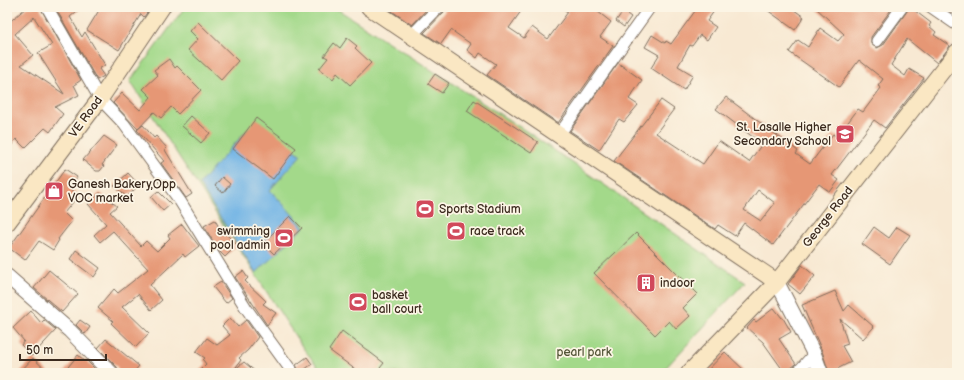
<svg xmlns="http://www.w3.org/2000/svg" width="964" height="380" viewBox="0 0 964 380" font-family="'Balsamiq Sans',sans-serif">
<rect width="100%" height="100%" fill="#fcf5e5"/>
<filter id="ink" filterUnits="userSpaceOnUse"><feTurbulence type="fractalNoise" baseFrequency=".025" numOctaves="2"/><feDisplacementMap in="SourceGraphic" scale="8" xChannelSelector="R" yChannelSelector="G"/><feConvolveMatrix kernelMatrix="1 2 1 2 8 2 1 2 1" color-interpolation-filters="sRGB"/></filter>
<filter id="wash" filterUnits="userSpaceOnUse"><feTurbulence type="fractalNoise" baseFrequency=".012" numOctaves="4" result="noise"/><feDisplacementMap in="SourceGraphic" scale="16" xChannelSelector="R" yChannelSelector="G"/><feGaussianBlur stdDeviation="0.9" result="paint"/><feColorMatrix in="noise" values="0 0 0 0 0 0 0 0 0 0 0 0 0 0 0 0 0 1.4 0 .05"/><feComposite in="paint" operator="in"/></filter>
<g filter="url(#wash)">
<rect width="100%" height="100%" fill="#f8e9d3"/>
<path fill="#a3d98a" stroke="#6f8254" d="M185 7H334L532 135 745 282 661 373H323L303 348 130 81Z"/>
<path fill="#6fb3e5" stroke="#556e82" d="M257 119 301 155 270 190 304 227 256 273 199 184Z"/>
<g id="blocks">
<path fill="#e69775" fill-rule="evenodd" d="M27 7H40L81 80 74 85 79 95 55 107 63 114 50 132 45 128 25 148 16 139 7 151V24ZM34 17 52 45 38 53 64 94 21 65 33 55 15 34Z
M60 7H82L70 17 82 37 85 32 105 65 99 69 104 76 97 80 56 9Z
M101 7H151L144 17 141 14 119 50 87 30Z
M386 7H429L412 25Z
M446 7H524L509 28 524 38 532 27 548 39 568 12 560 7H600L597 11 611 22 600 37 613 46 558 123 487 75 496 64 480 53 477 58 467 50 471 44 451 30 441 44 424 33 444 12Z
M698 7H717L707 21 716 27 707 40 700 35 692 46 690 45 678 66 693 75 684 90 651 68 659 55 645 47 652 35 665 43 666 41 671 44Z
M763 7H790L804 17 795 30Z
M815 7H893L871 37V44L877 48 883 45 910 7 931 23 929 26 936 32 934 35 950 46 937 63 907 39 891 65 905 76 909 69 924 78 885 128 874 120 832 175 839 180 830 192 819 184 773 245 744 223 735 236 718 225 715 229 614 161 661 100 674 109 656 133 703 164 719 141 749 162 762 144 716 109 726 97 798 151 796 154 810 164 833 134 837 137 858 109 863 112 881 88 878 86 883 79 859 60 839 87 789 52 798 40 808 47 820 28 838 41 844 34ZM758 190 775 203 761 221 744 210Z
M623 11 631 17 624 27 616 21Z
M198 22 238 61 221 80 188 50 198 39 190 31Z
M347 38 357 46 355 48 371 63 350 85 337 73 333 79 319 69 328 58 324 56 334 43 340 48Z
M169 59 175 68 177 66 201 90 178 114 171 107 161 118 154 112 138 129 113 103 122 93 140 110 151 97 143 89 158 75 154 70Z
M618 63 642 80 629 99 638 105 624 122 619 119 599 150 570 131Z
M435 74 449 83 442 93 428 84Z
M474 100 538 142 531 153 467 111Z
M191 116 210 133 201 143 182 126Z
M256 118 296 148 273 179 233 149Z
M143 125 154 138 156 136 167 148 165 150 192 194 186 198 161 163 164 161 137 130Z
M104 136 117 145 102 165 104 166 100 171H96L83 160Z
M65 169 77 177 69 188 78 196 64 213 72 221 58 239 59 240 53 250 39 241 25 260 9 248Z
M128 173 139 185 127 197 114 186Z
M222 177 230 184 223 193 215 186Z
M158 191 171 204 163 211 151 197Z
M100 193 117 206 110 212 141 246 146 241 157 251 170 238 168 235 182 224 199 246 185 257 183 254 150 285 162 300 151 310 138 294 122 307 149 333 136 347 111 323 113 321 98 308 114 289 118 293 148 269 113 231 100 242 94 235 106 224 88 204Z
M290 216 302 228 274 254 263 243Z
M215 220 223 235 225 233 237 245 225 257 218 250 204 226Z
M874 227 889 238 897 227 910 235 890 264 862 244Z
M636 233 697 294 683 308 690 316 676 329 669 321 655 335 594 273Z
M76 250 100 268 94 277 70 259Z
M802 265 815 276 800 294 788 284Z
M49 270 78 294 62 312 34 288Z
M243 271 248 278 245 281 266 301 263 304 276 313 267 325 235 277Z
M221 282 232 298 226 303 213 287Z
M835 291 844 311 849 305 874 327 863 339 840 319 848 344 842 346 851 362 829 373 822 351 802 305Z
M774 308 782 318H783L791 332 779 339 796 364 785 373 763 342 747 328 754 320 756 322Z
M31 311 41 323 44 320 56 330 32 356 21 345 24 341 13 328Z
M230 318 238 327 246 320 258 337 248 350 239 358 241 360 234 370 244 362 257 373H197L206 364 203 360 205 358 196 352 207 338 217 345 230 335 222 326Z
M80 320 90 327 85 334 76 325Z
M342 331 384 363 376 373H360L329 350Z
M106 339 139 366 133 373H119L117 367 98 348Z
M725 352 747 373H705Z
M78 355 85 361 86 360 95 369 92 373H63Z
M307 357 312 364 300 373 296 365Z
M33 358 49 373H19Z"/>
</g>
</g>
<g filter="url(#ink)">
<use href="#blocks" fill-opacity="0" stroke="#7d6d5d" stroke-width="1"/>
<g fill="none" stroke-linecap="round" stroke-linejoin="round">
<defs>
<path id="minor" d="M47 7 100 99 124 124 180 201 246 308 293 373
M931 7 957 25
M411 36 439 7
M877 41 902 7
M558 136 650 7
M797 373 814 354"/>
<path id="tertiary" d="M7 276 70 331 111 373
M777 282 814 354 821 373"/>
<path id="secondary" d="M369 7 777 282
M7 223 100 99 162 7
M689 373 777 282 957 52"/>
</defs>
<use href="#minor" stroke="#7d6d5d" stroke-width="13"/>
<use href="#tertiary" stroke="#7d6d5d" stroke-width="16"/>
<use href="#secondary" stroke="#7d6d5d" stroke-width="18"/>
<use href="#minor" stroke="#fff" stroke-width="11"/>
<use href="#tertiary" stroke="#fff" stroke-width="14"/>
<use href="#secondary" stroke="#fae7c3" stroke-width="16"/>
</g>
</g>
<defs>
<symbol id="school-square" viewBox="-11 -11 22 22"><rect x="-9" y="-9" width="18" height="18" rx="4" fill="#d1495b" stroke="#fcf5e5"/><path d="M0-5L7-2L0 1L-7-2ZM-4 1L0 2.5L4 1V4Q0 6-4 4Z" fill="#fff"/></symbol>
<symbol id="shop-square" viewBox="-11 -11 22 22"><rect x="-9" y="-9" width="18" height="18" rx="4" fill="#d1495b" stroke="#fcf5e5"/><path d="M-5-2.5h2.3a2.7 3.5 0 0 1 5.4 0H5L5.5 6h-11ZM-1.5-2.5h3a1.5 2.3 0 0 0-3 0Z" fill="#fff"/></symbol>
<symbol id="stadium-square" viewBox="-11 -11 22 22"><rect x="-9" y="-9" width="18" height="18" rx="4" fill="#d1495b" stroke="#fcf5e5"/><path d="M0-5a6.5 5 0 1 0 0 10a6.5 5 0 1 0 0-10ZM-3.5-1.8h7v3.6h-7Z" fill="#fff"/></symbol>
<symbol id="building-square" viewBox="-11 -11 22 22"><rect x="-9" y="-9" width="18" height="18" rx="4" fill="#d1495b" stroke="#fcf5e5"/><path d="M-4-6H4V6H1V3H-1V6H-4ZM-2.5-4.3h1.7v1.8h-1.7ZM.8-4.3h1.7v1.8H.8ZM-2.5-1h1.7V.8h-1.7ZM.8-1h1.7V.8H.8Z" fill="#fff"/></symbol>
</defs>
<g fill-rule="evenodd">
<use href="#school-square" x="834" y="123" width="22" height="22"/>
<use href="#shop-square" x="43" y="180" width="22" height="22"/>
<use href="#stadium-square" x="414" y="198" width="22" height="22"/>
<use href="#stadium-square" x="445" y="220" width="22" height="22"/>
<use href="#stadium-square" x="273" y="227" width="22" height="22"/>
<use href="#building-square" x="635" y="272" width="22" height="22"/>
<use href="#stadium-square" x="347" y="291" width="22" height="22"/>
</g>
<g text-anchor="middle" dominant-baseline="central" stroke-width="3.5" stroke-linejoin="round" paint-order="stroke">
<g font-size="12" fill="#3b2a1e" stroke="#fcf5e5">
<text transform="translate(86 117) rotate(-54)">VE Road</text>
<text transform="translate(828 217) rotate(-52)">George Road</text>
</g>
<g font-size="12" fill="#3b2a1e" stroke="#fcf5e5" text-anchor="start">
<text x="831" y="127" text-anchor="end">St. Lasalle Higher<tspan x="831" dy="14">Secondary School</tspan></text>
<text x="68" y="184">Ganesh Bakery,Opp<tspan x="68" dy="14">VOC market</tspan></text>
<text x="439" y="209">Sports Stadium</text>
<text x="270" y="231" text-anchor="end">swimming<tspan x="270" dy="14">pool admin</tspan></text>
<text x="470" y="231">race track</text>
<text x="660" y="283">indoor</text>
<text x="372" y="295">basket<tspan x="372" dy="14">ball court</tspan></text>
</g>
<g font-size="12" fill="#555639" stroke="#fcf5e5">
<text x="584" y="352">pearl park</text>
</g>
</g>
<rect width="964" height="380" fill="none" stroke="#fcf5e5" stroke-width="24"/>
<path d="M20 354v6h86v-6" fill="none" stroke="#3b2a1e" stroke-width="2"/>
<text x="26" y="354" font-size="12" fill="#3b2a1e" stroke="#fcf5e5" stroke-width="3" paint-order="stroke">50 m</text>
</svg>
